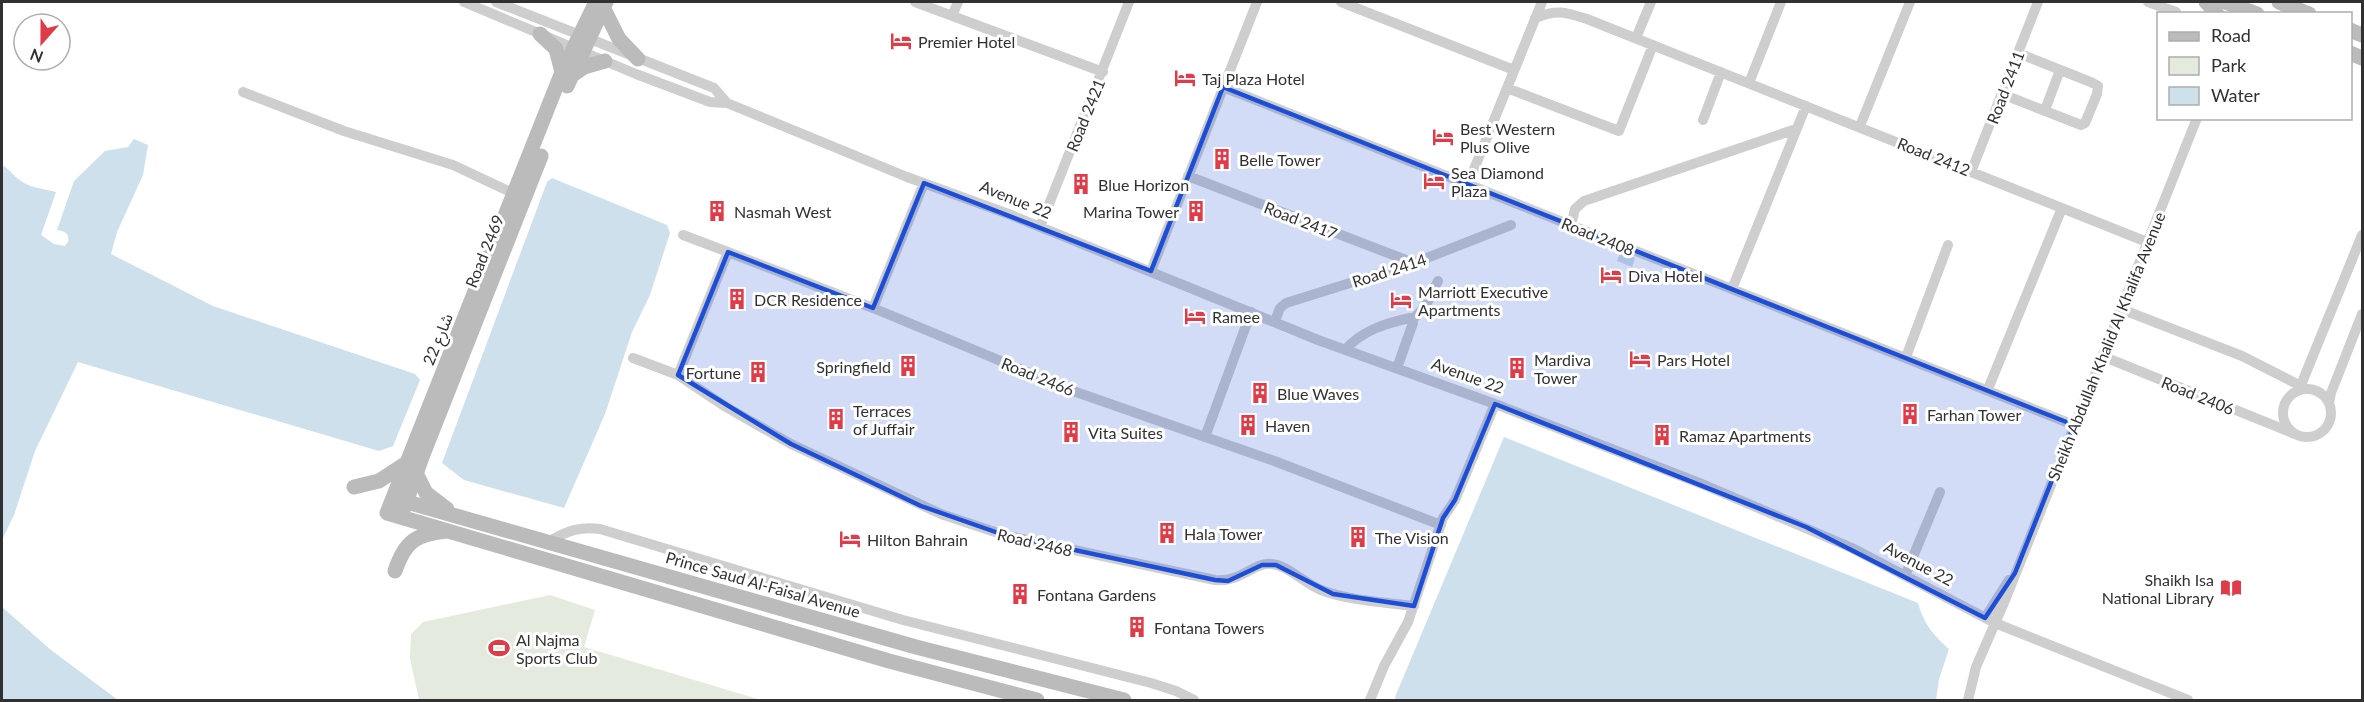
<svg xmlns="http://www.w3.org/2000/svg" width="2364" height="702" viewBox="0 0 2364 702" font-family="Lato,'Noto Sans Arabic',sans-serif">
<rect width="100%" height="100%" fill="#fff"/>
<path fill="#e4eadd" d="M550 595 595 610 584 647 761 700H419L410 658 411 634 423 622Z"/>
<path fill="#cde0eb" d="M134 139 148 145 143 175 117 232 111 254 213 306 415 374 420 380 393 446 379 451 78 362 35 451 14 515 2 540V165C11 170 13 176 21 181 30 188 45 189 56 192L41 235 54 244 65 246 68 242C70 233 64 231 57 230L74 181 105 151 128 147Z
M552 178 667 225 670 233 650 295 632 332 605 414 564 508 464 480 442 463 547 182Z
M1620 253 1635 258 1632 267 1617 261Z
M1504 437 1918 603C1924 624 1933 635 1949 649L1939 679 1936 700H1396L1395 697Z
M2 607 51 650 118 700H2Z"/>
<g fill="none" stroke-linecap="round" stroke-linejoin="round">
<path stroke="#cecece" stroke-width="10" d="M464 2 636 74 710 102 727 103 907 177 1011 215 1318 340 1495 404 1702 484 1852 548 1995 623 2188 700
M496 2 714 88 727 103
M915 2 1103 72
M1341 2 1514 70
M2148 2 2176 12
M952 16 958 2
M1535 18C1557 9 1565 12 1587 19L2147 242
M1636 38 1651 2
M1749 83 1781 2
M1223 87 2074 425
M1507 88 1619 131 1653 45
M243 92 344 131 453 165 515 194
M2002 94 2081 125 2085 123 2097 94 2098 86 2093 83 2018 53
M2045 110 2060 70
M1703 120 1721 72
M1860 126 1910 2
M1971 172 2038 2
M1188 176 1414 263
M1468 184 1542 2
M1571 225 1575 209 1584 201 1796 129
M1040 227 1129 2
M683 235 728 252
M1151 271 1257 2
M1732 289 1806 106
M873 308 924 183
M2121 309 2242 356 2307 389
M1412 320 1425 307 1438 281
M1275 321 1280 308 1286 303 1414 263 1511 225
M1345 350C1361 331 1386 323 1410 318L1413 323 1397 368
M2102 356 2295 434
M1906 357 1948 245
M633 358 678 375 726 407 791 444 941 514 1004 535 1215 580C1243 582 1253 562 1272 564 1289 566 1305 584 1321 590 1350 601 1384 602 1414 606
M678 375 728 252 873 308 1073 391 1277 462 1441 525
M1988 389 2062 208
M2283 413a24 24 0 1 1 48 0a24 24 0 1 1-48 0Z
M2299 390 2362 235
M2329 403 2331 393 2362 314
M1205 437 1251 312
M550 541C567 531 580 526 600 529L903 620 1151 683 1176 691 1194 700
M1905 576 1940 492
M1985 618 2009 580
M1370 700 1384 666 1408 622 1443 518 1455 500 1495 404
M1968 700 1976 667 2006 598 2197 118"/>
<path stroke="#bbb" stroke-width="15" d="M596 2 562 72 387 513 889 661 1037 700
M2206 2 2217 14
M2225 2 2257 14
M2279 2 2309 14
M604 9 619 39 638 59
M2350 30 2362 35
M540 34 556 49 562 72
M2350 53 2362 58
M571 76 584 67 605 61
M567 86 606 2
M416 473 426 493 447 509
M354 487 379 481 408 462
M393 498 916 647 1124 700
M404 508 422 457 541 156
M395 571C405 541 416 534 447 531"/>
</g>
<path fill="#1d4ed8" fill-opacity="0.2" stroke="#1d4ed8" stroke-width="4.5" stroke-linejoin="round" d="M1223 87 2074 425 2015 573 1985 618 1806 527 1495 404 1455 500 1443 518 1414 606 1333 594 1276 565H1262L1228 581 1215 580 1004 535 921 506 791 444 678 375 728 252 873 308 924 183 1151 271Z"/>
<defs>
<symbol id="hotel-bare" viewBox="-9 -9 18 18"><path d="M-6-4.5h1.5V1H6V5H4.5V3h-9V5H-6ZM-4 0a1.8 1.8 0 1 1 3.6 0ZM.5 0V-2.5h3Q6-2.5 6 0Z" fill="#de3c48" stroke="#fff" stroke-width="2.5" paint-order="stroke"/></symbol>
<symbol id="building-bare" viewBox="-9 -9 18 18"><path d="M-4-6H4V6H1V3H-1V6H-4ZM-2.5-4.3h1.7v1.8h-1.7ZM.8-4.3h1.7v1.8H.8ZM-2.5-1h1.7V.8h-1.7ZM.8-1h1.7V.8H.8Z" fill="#de3c48" stroke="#fff" stroke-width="2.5" paint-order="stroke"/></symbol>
<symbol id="library-bare" viewBox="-9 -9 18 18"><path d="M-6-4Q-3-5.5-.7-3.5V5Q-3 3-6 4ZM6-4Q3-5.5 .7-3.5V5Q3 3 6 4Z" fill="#de3c48" stroke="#fff" stroke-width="2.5" paint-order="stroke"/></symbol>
<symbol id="stadium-bare" viewBox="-9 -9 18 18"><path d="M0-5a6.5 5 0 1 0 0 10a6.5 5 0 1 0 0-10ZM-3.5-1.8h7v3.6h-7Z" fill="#de3c48" stroke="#fff" stroke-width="2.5" paint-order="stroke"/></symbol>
</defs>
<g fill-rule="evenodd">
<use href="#hotel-bare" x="886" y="26" width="30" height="30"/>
<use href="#hotel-bare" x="1170" y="63" width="30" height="30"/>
<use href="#hotel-bare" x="1428" y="122" width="30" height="30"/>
<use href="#building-bare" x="1207" y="144" width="30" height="30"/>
<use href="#hotel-bare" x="1419" y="166" width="30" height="30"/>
<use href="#building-bare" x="1066" y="169" width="30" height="30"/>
<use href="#building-bare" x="702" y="196" width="30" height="30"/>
<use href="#building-bare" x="1181" y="196" width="30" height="30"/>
<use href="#hotel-bare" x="1596" y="260" width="30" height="30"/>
<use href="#building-bare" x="722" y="284" width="30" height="30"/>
<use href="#hotel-bare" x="1386" y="285" width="30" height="30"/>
<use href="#hotel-bare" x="1180" y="301" width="30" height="30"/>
<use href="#hotel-bare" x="1625" y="344" width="30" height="30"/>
<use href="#building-bare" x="893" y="351" width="30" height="30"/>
<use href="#building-bare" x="1502" y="353" width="30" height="30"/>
<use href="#building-bare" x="743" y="357" width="30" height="30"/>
<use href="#building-bare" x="1245" y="378" width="30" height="30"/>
<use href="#building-bare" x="1895" y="399" width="30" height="30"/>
<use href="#building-bare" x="821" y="404" width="30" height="30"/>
<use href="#building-bare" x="1233" y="410" width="30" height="30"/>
<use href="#building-bare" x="1056" y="417" width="30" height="30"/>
<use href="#building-bare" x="1647" y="420" width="30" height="30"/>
<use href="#building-bare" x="1152" y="518" width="30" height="30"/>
<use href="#building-bare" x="1343" y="522" width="30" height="30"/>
<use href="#hotel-bare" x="835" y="524" width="30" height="30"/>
<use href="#library-bare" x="2216" y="573" width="30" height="30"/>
<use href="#building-bare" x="1005" y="579" width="30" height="30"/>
<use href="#building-bare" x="1122" y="612" width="30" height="30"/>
<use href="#stadium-bare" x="484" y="633" width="30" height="30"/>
</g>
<g text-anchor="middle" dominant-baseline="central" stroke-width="6" stroke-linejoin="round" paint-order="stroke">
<g font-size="16" fill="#313131" stroke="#fff" text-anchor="start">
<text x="918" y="41">Premier Hotel</text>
<text x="1202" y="78">Taj Plaza Hotel</text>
<text x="1460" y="128">Best Western<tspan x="1460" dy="18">Plus Olive</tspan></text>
<text x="1239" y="159">Belle Tower</text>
<text x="1451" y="172">Sea Diamond<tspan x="1451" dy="18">Plaza</tspan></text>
<text x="1098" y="184">Blue Horizon</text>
<text x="734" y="211">Nasmah West</text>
<text x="1179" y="211" text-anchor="end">Marina Tower</text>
<text x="1628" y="275">Diva Hotel</text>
<text x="1418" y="291">Marriott Executive<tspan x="1418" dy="18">Apartments</tspan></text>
<text x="754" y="299">DCR Residence</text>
<text x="1212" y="316">Ramee</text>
<text x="1534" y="359">Mardiva<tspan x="1534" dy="18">Tower</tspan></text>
<text x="1657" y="359">Pars Hotel</text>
<text x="891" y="366" text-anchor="end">Springfield</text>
<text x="741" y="372" text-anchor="end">Fortune</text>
<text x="1277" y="393">Blue Waves</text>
<text x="853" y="410">Terraces<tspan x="853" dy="18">of Juffair</tspan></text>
<text x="1927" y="414">Farhan Tower</text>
<text x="1265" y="425">Haven</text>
<text x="1088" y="432">Vita Suites</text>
<text x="1679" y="435">Ramaz Apartments</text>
<text x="1184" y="533">Hala Tower</text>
<text x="1375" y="537">The Vision</text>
<text x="867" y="539">Hilton Bahrain</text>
<text x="2214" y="579" text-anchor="end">Shaikh Isa<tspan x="2214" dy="18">National Library</tspan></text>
<text x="1037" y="594">Fontana Gardens</text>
<text x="1154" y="627">Fontana Towers</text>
<text x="516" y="639">Al Najma<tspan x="516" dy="18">Sports Club</tspan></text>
</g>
<g font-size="16" fill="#313131" stroke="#fff">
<text transform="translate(2005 87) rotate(-69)">Road 2411</text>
<text transform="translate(1085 115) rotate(-68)">Road 2421</text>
<text transform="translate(1934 156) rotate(22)">Road 2412</text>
<text transform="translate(1016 199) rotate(22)">Avenue 22</text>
<text transform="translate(1301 220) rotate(21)">Road 2417</text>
<text transform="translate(1598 236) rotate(22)">Road 2408</text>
<text transform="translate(484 251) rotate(-68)">Road 2469</text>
<text transform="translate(1389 270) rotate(-18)">Road 2414</text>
<text transform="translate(437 339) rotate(-68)">شارع 22</text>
<text transform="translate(2106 346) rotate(-68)">Sheikh Abdullah Khalid Al Khalifa Avenue</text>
<text transform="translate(1468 375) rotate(20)">Avenue 22</text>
<text transform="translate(1038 376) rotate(22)">Road 2466</text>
<text transform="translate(2198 395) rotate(22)">Road 2406</text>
<text transform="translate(1035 542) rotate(13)">Road 2468</text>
<text transform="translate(1919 563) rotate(28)">Avenue 22</text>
<text transform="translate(763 584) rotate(16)">Prince Saud Al-Faisal Avenue</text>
</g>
</g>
<rect width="2364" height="702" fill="none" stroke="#313131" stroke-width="6"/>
<rect x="2157" y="12" width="195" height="108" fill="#ffffff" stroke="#adadad" stroke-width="1.5"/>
<rect x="2169" y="32" width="30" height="9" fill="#bbbbbb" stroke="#adadad" stroke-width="1.5"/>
<text x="2211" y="42" font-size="18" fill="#313131">Road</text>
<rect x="2169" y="57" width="30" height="18" fill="#e4eadd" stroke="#adadad" stroke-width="1.5"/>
<text x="2211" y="72" font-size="18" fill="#313131">Park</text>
<rect x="2169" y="87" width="30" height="18" fill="#cde0eb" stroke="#adadad" stroke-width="1.5"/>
<text x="2211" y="102" font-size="18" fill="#313131">Water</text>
<g transform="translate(42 42) rotate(201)"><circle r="28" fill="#ffffff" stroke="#adadad" stroke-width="1.5"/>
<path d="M0-4.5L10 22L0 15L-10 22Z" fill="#de3c48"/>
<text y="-9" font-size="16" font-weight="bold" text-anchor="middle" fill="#313131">N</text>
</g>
</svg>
